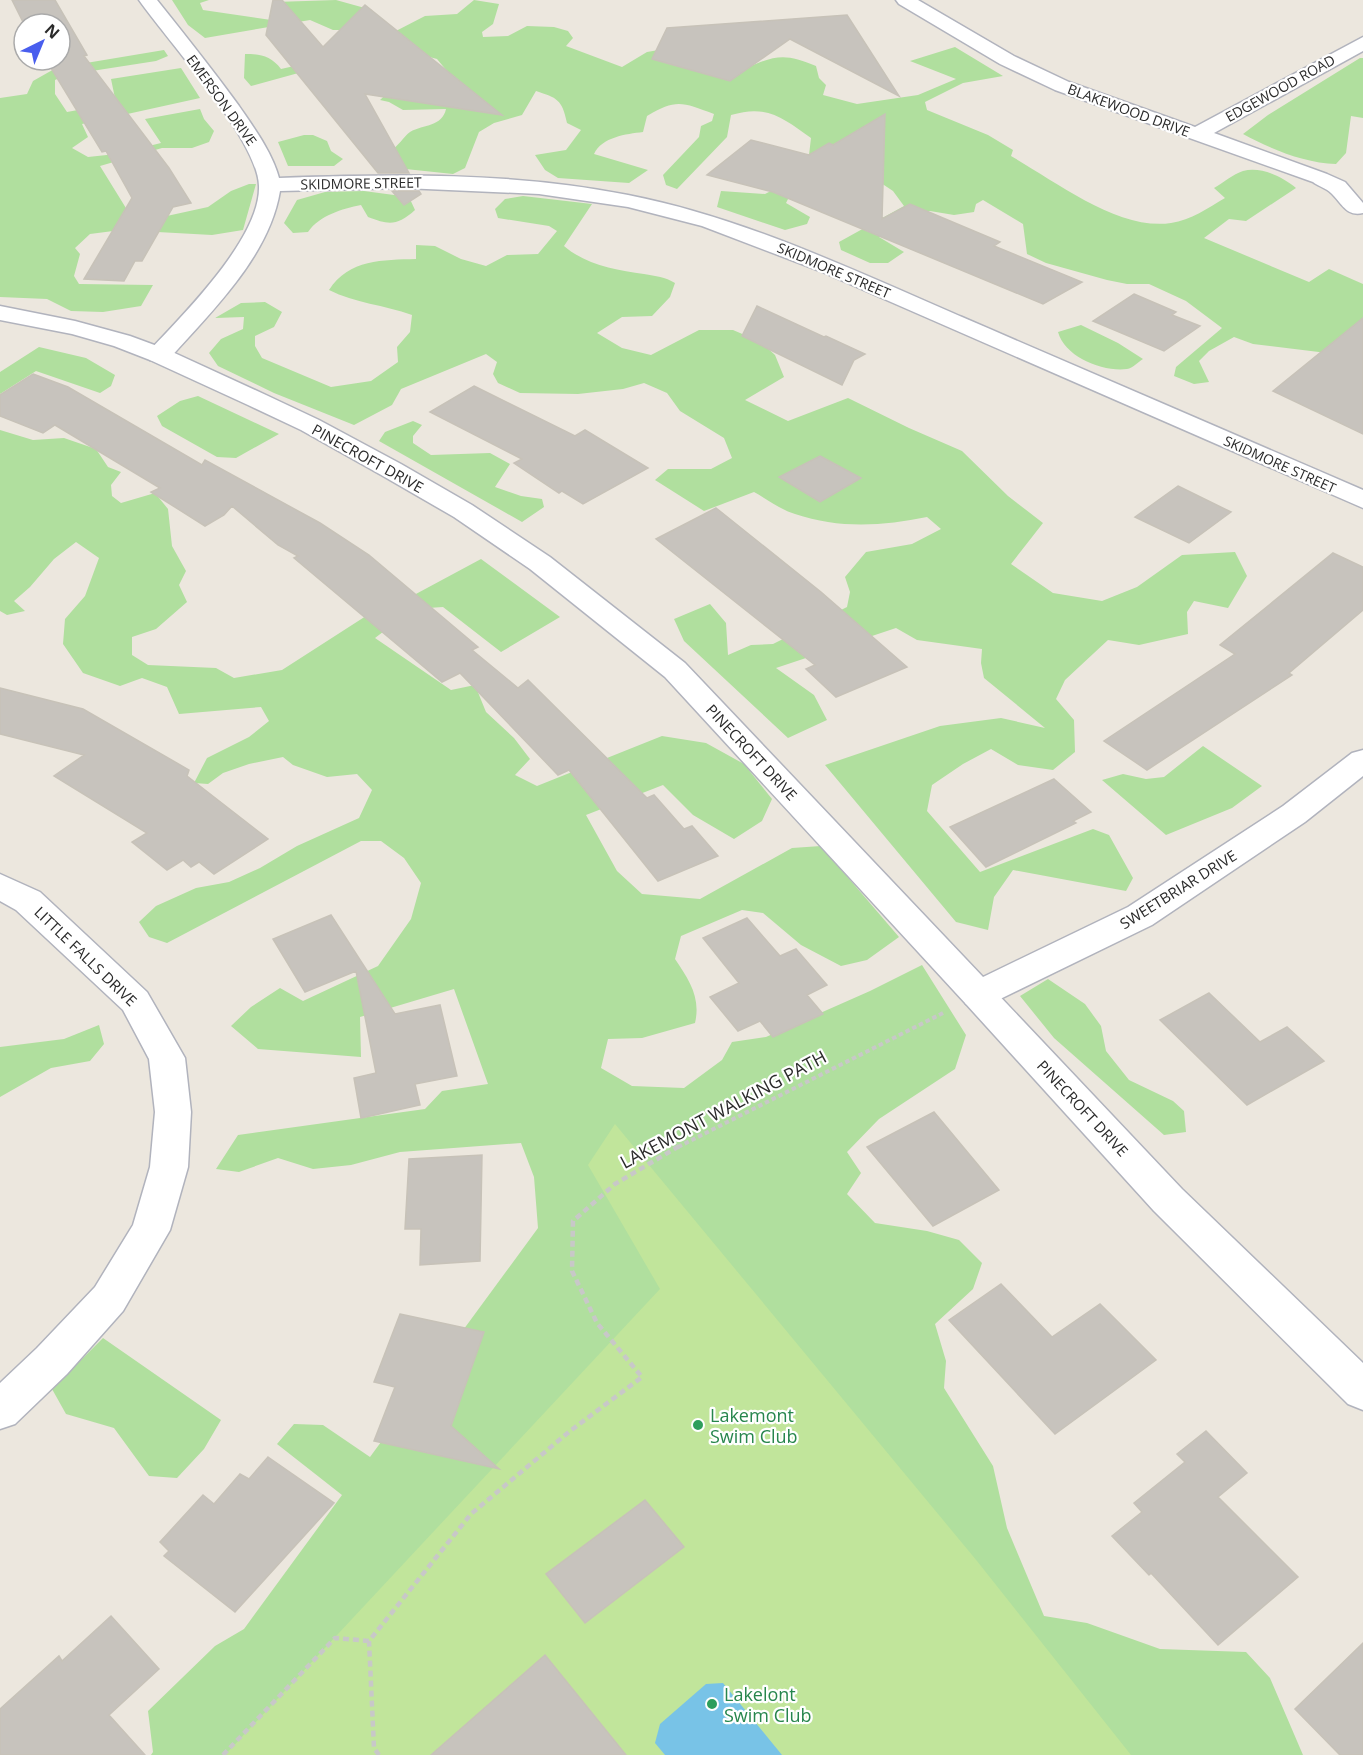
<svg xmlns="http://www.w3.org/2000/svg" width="1363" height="1755" viewBox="0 0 1363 1755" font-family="'Open Sans',sans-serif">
<rect width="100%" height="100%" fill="#ece7de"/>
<path fill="#b0df9e" d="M172 0H209L200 3 203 10 278 21 275 2 336 0 372 10 369 14 394 32 425 16 457 14 474 0 499 4 493 24 482 32 483 37 508 36 527 26 554 27 568 31 573 38 566 46 622 67 647 52 676 47 746 68C775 55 786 53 816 66L819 78 826 85 823 95 857 104 918 95 956 79 910 61 955 47 1003 76 963 83 925 102 927 110 988 135 1013 150 1011 156C1055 181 1119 231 1171 223 1191 220 1208 208 1225 198L1214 188C1223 183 1233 174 1243 171 1261 166 1283 177 1296 188L1246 221 1229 219 1204 238 1309 282 1329 269 1363 284V368L1327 353 1253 344 1234 337 1209 351 1199 361 1209 382 1194 384 1174 376 1176 367 1222 328 1186 301 1149 284H1127L1107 280 1046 263 1027 254 1023 224 983 200 976 204 974 212 954 215 930 211 919 213 879 237 904 252 888 263H870L841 250 839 242 904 206 893 191 878 181 791 193 786 203 810 217 807 224 785 230 717 207 721 191 765 194 812 170 809 155 811 138C783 118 767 104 731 115L727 137 677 189 666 185 663 175 699 137 701 126 712 121 714 114C683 103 677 98 647 116L643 132C626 134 602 137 594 154L648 170 629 183 558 178 545 170 535 155 566 150 581 130 567 123C562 99 557 98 536 91L522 115 494 123 479 132 465 168 453 174 396 168 389 152C399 146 403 137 410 132 424 124 442 127 446 109L403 110 389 102 380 100 393 88 447 71 437 59 407 51 331 64 251 86 244 78 245 54C260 54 271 56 281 69L334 57 349 30H333L310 20 205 38 188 25Z
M164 50 168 56 156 61 66 75 55 80V94L67 112 116 103 111 79 181 68 200 98 82 124 88 137 72 148 88 157 116 154 161 143 145 119 200 109 204 119 214 131 209 142 192 148H162L100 166 129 213 153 219 208 207 231 191 249 184H256L243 230 212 235 121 230 90 234 75 248 80 254 74 276 79 284 153 285 141 306 103 312 71 311 47 299 0 297V98L27 94 33 81 56 68Z
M1360 58H1363V118L1351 116 1346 153 1336 164C1304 163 1271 149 1243 134L1268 115Z
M304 135H313L327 141 331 151 343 159 334 166H288L278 142Z
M364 191 409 197 415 210C397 226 389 225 368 217L361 205C342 209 320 215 308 232L293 233 284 223 297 200 325 192Z
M523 196 592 204 564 246C586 265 616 270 644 274 656 276 665 277 675 283L670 297 652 316 622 317 597 333 622 348 651 355 699 330H733L761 342 775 355 784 377 745 400 788 421 848 398 909 428 962 451 1008 496 1043 523 1011 564 1053 593 1102 601 1137 587 1182 555 1235 552 1247 576 1228 608 1194 601 1187 612 1188 634 1139 645 1108 640 1065 680 1056 699 1074 720 1075 752 1053 770 1018 765 991 749 963 764 932 785 927 811 980 872 1093 829 1109 835 1133 878 1126 891 1013 870 994 897 988 930 956 922 825 765 940 726 1001 718 1045 728 984 678 981 663 982 649 917 640 896 628 776 668 814 695 827 720 788 738 684 641 674 619 710 604 726 623 728 655 751 645 773 644 847 607 850 592 845 577 866 552 912 544 941 529 927 517C883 526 839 529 795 514 781 510 767 499 754 492L704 511 655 480 668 469H711L732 458 724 438 680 411 667 393 644 383 623 389 578 394 520 393 498 383 493 374 497 362 486 354 401 389 392 405 354 425 274 393 218 366 209 353 221 339 243 329 244 317 215 318 241 303 265 302 282 312 274 327 255 336V346L262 358 331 387 371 381 398 362 397 347 410 332 412 315C384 305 355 303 329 290 349 259 383 260 416 259V245L435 246 461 259 486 266 507 255 538 254 557 231 549 226 498 218 495 209 505 199Z
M1081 325 1118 343 1143 359C1138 362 1133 368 1127 369 1102 372 1065 357 1058 332Z
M39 347 86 358 115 375 111 386 100 393 36 371 0 394V372Z
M198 396 279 434 236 458 217 457 162 426 157 416 180 401Z
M413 421 422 425 413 436V443L431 455 490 453 510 464 495 487 521 496 542 499 544 507 522 522 379 441 385 432Z
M0 430 33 440 64 438 96 449 108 467 121 472 111 485 112 496 121 503 155 493 168 509 172 546 186 571 179 585 187 602 156 629 132 637V655L148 665 216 668 234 678 282 670 380 607 414 595 481 559 560 617 501 652 443 607 413 609 375 638 451 690 475 685 486 712 514 738 530 759 515 775 537 786 662 736 706 743 744 764 772 799 762 821 734 839 693 815 663 785 586 815 617 871 642 894 700 899 792 848 821 846 899 937 867 960 841 966 801 945 763 913 742 910 681 936 675 959C689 980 701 997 695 1023L642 1038 608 1039 601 1068 632 1086 684 1088 722 1060 732 1042 766 1037 870 991 922 965 966 1035 955 1069 879 1119 847 1152 861 1173 847 1194 875 1223 927 1231 959 1240 982 1263 973 1289 935 1324 946 1361 944 1388 993 1466 1007 1528 1044 1616 1087 1623 1160 1649 1246 1652 1270 1678 1303 1755H151L153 1752 148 1711 215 1646 244 1629 342 1495 277 1444 294 1424 323 1425 370 1457 538 1228 534 1177 521 1143 400 1152 351 1165 313 1169 278 1158 239 1172 216 1169 238 1135 425 1109 442 1091 488 1084 454 989 360 1017 361 1057 258 1049 231 1026 251 1007 280 988 303 1001 378 966 411 919 421 883 404 858 381 841H361L167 943 149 937 139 922 156 906 196 888 229 882 260 868 297 846 359 818 372 790 357 774 327 777 293 765 283 757 249 764 223 773 208 784 194 783 207 758 249 737 269 721 261 707 179 714 167 687 142 678 120 686 83 673 63 644 65 619 85 596 99 558 76 542 54 559 30 587 14 601 25 611 7 615 0 611Z
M1203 746 1262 786 1232 808 1166 835 1102 780 1123 774 1146 779 1164 777Z
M1048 979 1085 1004 1101 1026 1106 1051 1129 1080 1173 1101 1184 1111 1186 1132 1164 1135 1054 1038 1020 996Z
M99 1025 104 1044 90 1061 51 1068 0 1097V1047L64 1039Z
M103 1338 221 1420 204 1449 177 1478 149 1476 114 1428 66 1414 52 1389Z"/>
<path fill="#c1e59b" d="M615 1124 977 1561 1131 1755H225L660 1289 588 1165Z"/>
<path fill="#78c3e7" d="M723 1683 782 1755H665L655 1743 660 1724 706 1684Z"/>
<path fill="#c7c3bd" stroke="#c7c2b8" stroke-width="1.5" d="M12 0H55L87 55 84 56 169 168 191 203 173 207 142 261H135L124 281 84 279 132 198 106 151 102 152 48 63H45L44 60H60V24H24Z
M273 0H282L323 47 365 5 502 115 365 94 409 173H378L266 35Z
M847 15 899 96 790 39 730 81 652 59 667 28Z
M885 114 882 219 910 204 1000 242 994 246 1082 282 1043 304 773 192 707 175 751 140 809 155 829 143 833 145Z
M392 191H419L421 194 404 205Z
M1134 294 1176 312 1172 315 1200 326 1164 351 1093 321Z
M757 306 824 337 826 336 865 354 854 360 842 385 742 336Z
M1363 318V434L1273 391Z
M33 374 68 387 202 465 205 460 320 523 369 555 478 647 472 650 518 688 528 680 647 798 654 795 684 829 692 826 718 856 658 881 569 770 558 775 460 673 442 682 294 558 298 556 278 545 232 506 224 515 205 526 151 492 160 488 55 425 43 433 0 416V395Z
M474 386 575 436 585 430 648 468 583 504 562 491 559 493 514 463 522 459 430 412Z
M820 456 861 478 820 502 779 477Z
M1178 486 1231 512 1189 543 1135 517Z
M716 508 821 592 907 667 836 697 806 669 815 665 656 539Z
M1333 553 1363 567V610L1289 673 1292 675 1147 770 1104 741 1235 654 1220 645Z
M0 688 83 709 189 770 187 776 268 839 214 874 199 862 191 867 183 860 167 870 132 842 147 833 54 776 84 755 0 734Z
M1054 779 1091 812 1073 821 1076 823 986 867 950 827Z
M331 915 395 1014 440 1005 457 1076 415 1084 420 1105 361 1118 354 1078 376 1073 356 971 305 992 273 939Z
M747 918 780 956 796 949 827 985 807 995 823 1014 773 1037 760 1021 738 1031 710 997 739 983 703 938Z
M1209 993 1260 1042 1287 1027 1324 1061 1247 1105 1160 1020Z
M934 1112 999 1190 933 1226 867 1147Z
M482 1155 480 1261 420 1265 421 1229H405L409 1159Z
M1001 1284 1052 1337 1100 1304 1156 1360 1055 1434 949 1320Z
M400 1314 484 1332 451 1426 499 1469 374 1441 395 1387 374 1382Z
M1206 1431 1247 1473 1218 1497 1298 1577 1218 1645 1151 1573 1149 1575 1112 1536 1142 1512 1134 1503 1185 1462 1177 1454Z
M268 1457 334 1503 235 1612 164 1556 169 1551 160 1542 203 1495 214 1504 240 1474 249 1479Z
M645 1500 684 1547 585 1623 546 1574Z
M111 1616 159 1669 109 1715 145 1755H0V1709L59 1656 62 1661Z
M1363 1643V1755H1340L1295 1709Z
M545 1655 626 1755H431Z"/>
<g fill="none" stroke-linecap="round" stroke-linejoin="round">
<defs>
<path id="minor" d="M139 0H157C185 35 213 70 239 106 254 128 272 152 279 178 395 174 513 172 628 195 745 218 853 270 962 317 1096 375 1229 432 1363 490V508L820 271 702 226 628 207 539 194 404 188 280 191C269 257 211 312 168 360L159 362 150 360 147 355 150 350C184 314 261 237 259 186 258 140 167 40 139 0Z
M896 0H918L1014 56 1069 82 1195 127 1363 37V51L1214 133 1327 174 1345 182 1363 203V213C1346 217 1342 203 1331 193 1326 188 1318 186 1313 182L1055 90 1000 64 899 4Z
M0 874 40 892 147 992 185 1058 191 1112 188 1167 170 1230 123 1311 67 1374 15 1424 0 1429V1383L37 1348 95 1287 133 1225 150 1167 155 1112 149 1059 123 1010 16 910 0 901Z
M978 982 990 986 1182 1189 1363 1363V1410L1348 1404 1154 1211 966 1004 961 995 966 986Z"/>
<path id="tertiary" d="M0 306 75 321 130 336 168 350 266 395 319 420 401 464 472 505 550 557 685 663 983 977 1128 907 1283 806 1352 753 1363 750V776L1305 822 1152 925 990 1004 978 1008 966 1004 665 677 530 569 454 517 383 476 301 430 248 405 150 360 114 346 72 334 0 320Z"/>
</defs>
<use href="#minor" stroke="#b1b3bd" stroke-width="3"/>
<use href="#tertiary" stroke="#b1b3bd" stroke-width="3"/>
<path stroke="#c8c8c8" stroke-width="4" stroke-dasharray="4.5 3" stroke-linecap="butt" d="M678 1147 943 1013"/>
<path stroke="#c8c8c8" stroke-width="4.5" stroke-dasharray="6 4" stroke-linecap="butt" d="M223 1755 335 1638 369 1641
M379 1755 374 1748 369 1641 471 1514 570 1431 642 1377 597 1323 572 1271 573 1221 615 1184 681 1145"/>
<use href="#minor" fill="#fff" fill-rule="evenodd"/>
<use href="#tertiary" fill="#fff" fill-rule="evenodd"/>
</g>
<g fill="#2e9e5b" stroke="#fff" stroke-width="2">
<circle cx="698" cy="1425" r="6"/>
<circle cx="712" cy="1704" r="6"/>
</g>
<g text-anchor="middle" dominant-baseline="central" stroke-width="4.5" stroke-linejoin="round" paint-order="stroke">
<g font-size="14" fill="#2b2b2b" stroke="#fff">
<text transform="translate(1280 88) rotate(-29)">EDGEWOOD ROAD</text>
<text transform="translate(222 100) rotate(54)">EMERSON DRIVE</text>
<text transform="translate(1129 110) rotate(20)">BLAKEWOOD DRIVE</text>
<text transform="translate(361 183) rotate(-1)">SKIDMORE STREET</text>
<text transform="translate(834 270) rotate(23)">SKIDMORE STREET</text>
<text transform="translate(1280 464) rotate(24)">SKIDMORE STREET</text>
</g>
<g font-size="15" fill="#2b2b2b" stroke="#fff">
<text transform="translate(368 458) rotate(29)">PINECROFT DRIVE</text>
<text transform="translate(752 752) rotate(47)">PINECROFT DRIVE</text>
<text transform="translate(1178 889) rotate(-32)">SWEETBRIAR DRIVE</text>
<text transform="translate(86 956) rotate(44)">LITTLE FALLS DRIVE</text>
<text transform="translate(1083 1108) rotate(47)">PINECROFT DRIVE</text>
</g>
<g font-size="18" fill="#2b2b2b" stroke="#fff">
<text transform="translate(723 1109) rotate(-28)">LAKEMONT WALKING PATH</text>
</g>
<g font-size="18" fill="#27864d" stroke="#fff" text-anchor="start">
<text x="710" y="1415">Lakemont<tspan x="710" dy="21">Swim Club</tspan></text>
<text x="724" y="1694">Lakelont<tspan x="724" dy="21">Swim Club</tspan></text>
</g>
</g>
<g transform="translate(42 42) rotate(43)"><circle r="28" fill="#ffffff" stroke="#aaaaaa" stroke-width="1.5"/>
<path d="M0-4.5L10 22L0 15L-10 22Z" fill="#495eee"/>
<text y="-9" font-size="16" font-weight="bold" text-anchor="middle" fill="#2b2b2b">N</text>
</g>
</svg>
